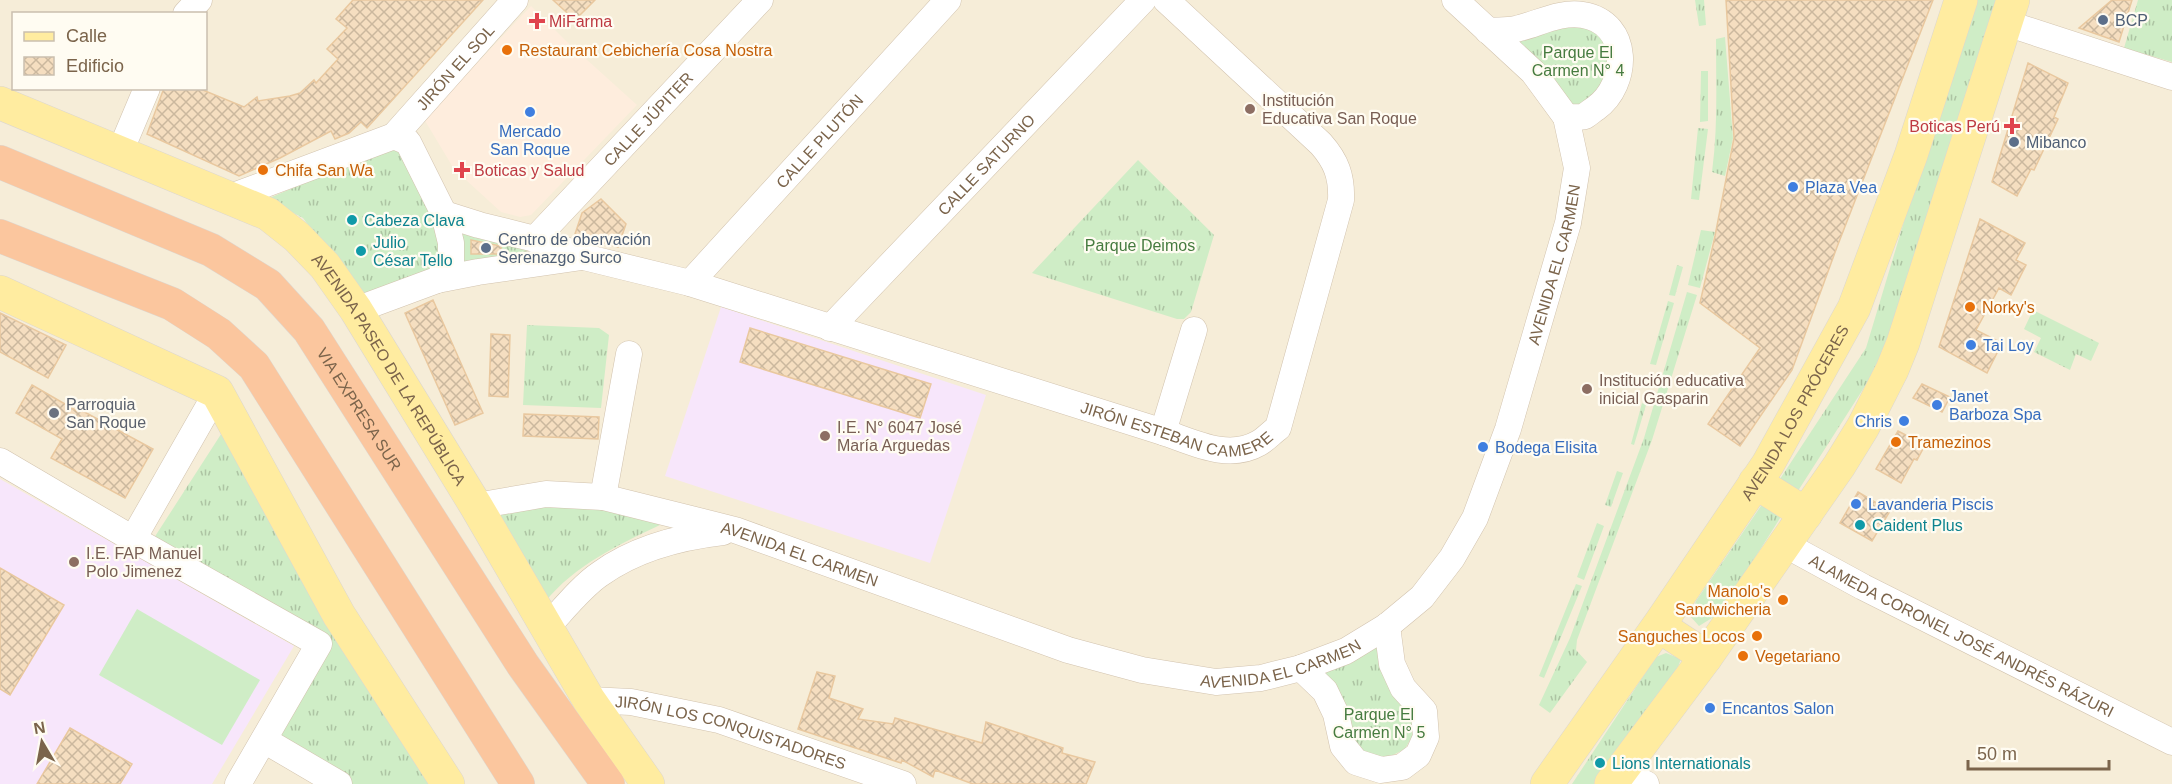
<svg xmlns="http://www.w3.org/2000/svg" width="2172" height="784" viewBox="0 0 2172 784" font-family="Arial,sans-serif">
<defs>
<pattern id="grass-tufts" width="24" height="20" patternUnits="userSpaceOnUse" patternTransform="scale(1.5)"><rect width="24" height="20" fill="#cfedc6"/><path d="M3 7l-1-3M5 7V3M7 7l1-3M15 17l-1-3M17 17v-4M19 17l1-3" fill="none" stroke="#adc4a3"/></pattern>
<pattern id="building-cross-hatch" width="8" height="8" patternUnits="userSpaceOnUse" patternTransform="scale(1.5)"><rect width="8" height="8" fill="#f5dec0"/><path d="M0 0l8 8M0 8l8-8" fill="none" stroke="#cbb89e"/></pattern>
</defs>
<rect width="100%" height="100%" fill="#fef9ea"/>
<path fill="#f6edd8" fill-rule="evenodd" d="M0 0H2172V784H0ZM14 14H206V88H14Z"/>
<path fill="#feeddd" d="M531 6 565 40 637 105 531 215 520 217 501 212 454 169 424 119Z"/>
<path fill="#f7e6fb" d="M721 307 986 395 930 563 665 476Z
M0 479 294 646 212 784H0Z"/>
<path fill="url(#grass-tufts)" d="M1695 0H1704L1706 25 1699 26Z
M1972 0H1996L1883 358 1796 494 1778 482 1866 348 1958 42Z
M2138 0H2172V62L2124 48Z
M1579 23 1603 32 1613 48 1606 91 1570 113 1511 37Z
M1725 37 1733 138 1725 176 1712 172C1718 128 1716 84 1716 39Z
M1701 71H1708V121L1700 122Z
M1698 128 1708 129 1699 200 1691 199Z
M385 149H403L439 233 442 245 437 267 360 297 303 218 267 199Z
M1138 160 1214 235 1191 312 1184 319H1177L1032 273Z
M1701 230 1715 232 1700 288 1688 285Z
M462 232 548 250 466 266 460 261Z
M1677 265 1683 267 1675 296 1669 295Z
M1687 292 1697 295 1652 440 1577 640 1576 650 1587 662 1550 713 1539 705 1570 638 1644 438Z
M1668 301 1674 303 1656 365 1650 364Z
M2033 310 2099 343 2091 361 2076 354 2070 370 2034 352 2041 338 2024 329Z
M527 325 599 328 609 335 601 408 523 405Z
M1642 403 1646 405 1634 445 1631 444Z
M225 428 441 784H350L278 742 328 642 154 538Z
M1617 471 1623 473 1611 507 1605 505Z
M601 500 660 521V525C618 545 575 565 545 602L491 513Z
M1763 503 1782 515 1720 613 1699 626 1690 616 1696 601Z
M1597 523 1604 526 1584 580 1577 577Z
M1576 584 1582 586 1544 678 1539 676Z
M1374 645 1382 647 1411 712 1415 731 1405 749 1389 757 1370 756 1355 744 1322 668Z
M1666 653 1681 659 1674 677 1603 784H1572L1656 657Z"/>
<path fill="#cfedc6" d="M137 609 260 680 222 745 99 675Z"/>
<path fill="url(#building-cross-hatch)" stroke="#e9c89f" stroke-width="1.5" d="M353 0H483L367 128 361 122 349 133 335 139 331 131 280 158 239 176 147 134 164 88H198L244 107 257 97 258 101 290 96 300 93 314 80 316 83 338 59 327 49 347 28 336 19Z
M553 0H595L575 20Z
M1726 0H1933L1837 247 1792 370 1740 446 1708 424 1760 348 1700 303 1715 236 1734 138Z
M2112 0H2132L2119 42 2079 28Z
M2028 63 2068 83 2054 117 2058 119 2034 170 2031 169 2017 196 1992 182Z
M601 199 626 224 618 247 575 234 582 213Z
M1980 219 2025 243 2016 260 2026 265 2011 295 1999 288 1976 330 2002 343 1987 373 1939 347Z
M471 240 501 246V254H471Z
M433 300 483 413 455 425 405 313Z
M0 313 66 345 48 378 0 352Z
M750 328 931 384 920 418 740 362Z
M491 334 510 335 508 397 489 396Z
M1922 384 1950 397 1942 412 1913 398Z
M32 385 77 411 79 409 153 449 125 498 51 458 62 439 16 413Z
M524 414 599 417 598 439 523 436Z
M1898 431 1925 445 1917 460 1914 459 1901 483 1876 469Z
M1858 492 1890 511 1872 541 1840 523Z
M0 568 64 605 10 695 0 689Z
M817 672 835 676 829 698 863 709 858 719 893 724 895 718 982 743 986 722 1063 748 1062 753 1095 762 1086 784H973L935 770 933 777 902 760 901 763 798 729Z
M70 728 132 764 120 784H37Z"/>
<g fill="none" stroke-linecap="round" stroke-linejoin="round">
<defs>
<g id="minor">
<path d="M186 14 199 0"/>
<path d="M2006 23 2172 77"/>
<path d="M1488 31C1497 30 1507 31 1516 29 1538 24 1560 11 1583 15 1631 23 1629 84 1596 108 1593 110 1588 114 1585 116 1580 118 1572 117 1566 117"/>
<path id="s1" d="M394 136 515 0"/>
<path d="M120 152 147 88"/>
<path d="M228 198 394 136 408 142 444 214 451 243V263L437 280 356 310"/>
<path id="s2" d="M444 214 479 225 535 239 584 257 690 283 1163 432C1193 442 1228 461 1259 443 1266 439 1272 432 1278 428L1341 200C1342 176 1336 161 1321 144L1166 0"/>
<path id="s3" d="M535 239 760 0"/>
<path d="M437 280 478 272 582 257"/>
<path id="s4" d="M690 283 948 0"/>
<path id="s5" d="M830 328 1143 0"/>
<path d="M1163 432 1194 330"/>
<path d="M0 461 133 539 319 644 238 784"/>
<path d="M603 497 629 354"/>
<path id="s6" d="M476 506 546 494 603 497 735 530 1068 650 1142 670 1216 682 1261 678 1301 668 1346 651 1387 626 1422 597 1452 558 1475 518 1508 429 1568 223 1577 168 1566 117 1533 72 1455 0"/>
<path d="M133 539 217 392"/>
<path id="s7" d="M1784 544 1863 587 2172 742"/>
<path d="M547 627C562 611 582 586 600 574 636 548 679 537 723 532"/>
<path d="M1301 668 1325 691 1336 714 1343 746 1356 762 1381 770 1402 767 1418 755 1426 737 1424 711 1403 688 1392 664 1387 626"/>
<path id="s8" d="M589 700 631 702 719 720 903 784"/>
<path d="M264 740 339 784"/>
<path d="M1620 771 1646 784"/>
</g>
<g id="major">
<path id="s9" d="M0 103 268 214 297 237 325 266 356 310 476 506 589 700 648 784"/>
<path d="M0 292 217 392 339 615 448 784"/>
<path d="M1755 482 1806 514"/>
<path d="M1659 626 1706 657"/>
<path id="s10" d="M1547 784 1661 622 1768 464 1854 308 1911 155 1961 0"/>
<path d="M1611 784 1706 657 1839 466 1863 427 1892 370 1903 343 2013 0"/>
</g>
<g id="highway">
<path id="s11" d="M0 162 211 250 268 285 309 330 523 665 608 784"/>
<path d="M0 236 172 304 219 334 254 366 518 784"/>
</g>
</defs>
<use href="#minor" stroke="#d2c3ae" stroke-width="27"/>
<use href="#major" stroke="#ddd7d0" stroke-width="34"/>
<use href="#highway" stroke="#ddd7d0" stroke-width="34"/>
<use href="#minor" stroke="#fff" stroke-width="26"/>
<use href="#major" stroke="#ffeca0" stroke-width="33"/>
<use href="#highway" stroke="#fbc69e" stroke-width="33"/>
</g>
<g fill="#5c6f8a" stroke="#fffcf2" stroke-width="2">
<circle cx="2103" cy="20" r="6"/>
<circle cx="2014" cy="142" r="6"/>
<circle cx="486" cy="248" r="6"/>
</g>
<g fill="#e0444e" stroke="#fffcf2" stroke-width="2">
<path d="M534 12h6v6h6v6h-6v6h-6v-6h-6v-6h6z"/>
<path d="M2009 117h6v6h6v6h-6v6h-6v-6h-6v-6h6z"/>
<path d="M459 161h6v6h6v6h-6v6h-6v-6h-6v-6h6z"/>
</g>
<g fill="#e8710a" stroke="#fffcf2" stroke-width="2">
<circle cx="507" cy="50" r="6"/>
<circle cx="263" cy="170" r="6"/>
<circle cx="1970" cy="307" r="6"/>
<circle cx="1896" cy="442" r="6"/>
<circle cx="1783" cy="600" r="6"/>
<circle cx="1757" cy="636" r="6"/>
<circle cx="1743" cy="656" r="6"/>
</g>
<g fill="#8d6e63" stroke="#fffcf2" stroke-width="2">
<circle cx="1250" cy="109" r="6"/>
<circle cx="1587" cy="389" r="6"/>
<circle cx="825" cy="436" r="6"/>
<circle cx="74" cy="562" r="6"/>
</g>
<g fill="#3f7fe0" stroke="#fffcf2" stroke-width="2">
<circle cx="530" cy="112" r="6"/>
<circle cx="1793" cy="187" r="6"/>
<circle cx="1971" cy="345" r="6"/>
<circle cx="1937" cy="405" r="6"/>
<circle cx="1904" cy="421" r="6"/>
<circle cx="1483" cy="447" r="6"/>
<circle cx="1856" cy="504" r="6"/>
<circle cx="1710" cy="708" r="6"/>
</g>
<g fill="#0f9aa8" stroke="#fffcf2" stroke-width="2">
<circle cx="352" cy="220" r="6"/>
<circle cx="361" cy="251" r="6"/>
<circle cx="1860" cy="525" r="6"/>
<circle cx="1600" cy="763" r="6"/>
</g>
<circle fill="#6b7280" stroke="#fffcf2" stroke-width="2" cx="54" cy="413" r="6"/>
<g text-anchor="middle" dominant-baseline="central" stroke-width="4.5" stroke-linejoin="round" paint-order="stroke">
<g font-size="16" fill="#4e5e75" stroke="#fffcf2" text-anchor="start">
<text x="2115" y="20">BCP</text>
<text x="2026" y="142">Mibanco</text>
<text x="498" y="239">Centro de obervación<tspan x="498" dy="18">Serenazgo Surco</tspan></text>
</g>
<g font-size="16" fill="#be3a42" stroke="#fffcf2" text-anchor="start">
<text x="549" y="21">MiFarma</text>
<text x="2000" y="126" text-anchor="end">Boticas Perú</text>
<text x="474" y="170">Boticas y Salud</text>
</g>
<g font-size="16" fill="#c56008" stroke="#fffcf2" text-anchor="start">
<text x="519" y="50">Restaurant Cebichería Cosa Nostra</text>
<text x="275" y="170">Chifa San Wa</text>
<text x="1982" y="307">Norky's</text>
<text x="1908" y="442">Tramezinos</text>
<text x="1771" y="591" text-anchor="end">Manolo's<tspan x="1771" dy="18">Sandwicheria</tspan></text>
<text x="1745" y="636" text-anchor="end">Sanguches Locos</text>
<text x="1755" y="656">Vegetariano</text>
</g>
<g font-size="16" fill="#467b3f" stroke="#fffcf2">
<text x="1578" y="52">Parque El<tspan x="1578" dy="18">Carmen N° 4</tspan></text>
<text x="1140" y="245">Parque Deimos</text>
<text x="1379" y="714">Parque El<tspan x="1379" dy="18">Carmen N° 5</tspan></text>
</g>
<g font-size="16" fill="#7b644b" stroke="#fffcf2">
<text stroke="none"><textPath href="#s1" startOffset="92">JIRÓN EL SOL</textPath></text>
<text stroke="none"><textPath href="#s3" startOffset="165">CALLE JÚPITER</textPath></text>
<text stroke="none"><textPath href="#s4" startOffset="192">CALLE PLUTÓN</textPath></text>
<text stroke="none"><textPath href="#s5" startOffset="226">CALLE SATURNO</textPath></text>
<text stroke="none"><textPath href="#s6" startOffset="1359">AVENIDA EL CARMEN</textPath></text>
<text stroke="none"><textPath href="#s9" startOffset="489">AVENIDA PASEO DE LA REPÚBLICA</textPath></text>
<text stroke="none"><textPath href="#s11" startOffset="450">VIA EXPRESA SUR</textPath></text>
<text stroke="none"><textPath href="#s10" startOffset="447">AVENIDA LOS PRÓCERES</textPath></text>
<text stroke="none"><textPath href="#s2" startOffset="766">JIRÓN ESTEBAN CAMERE</textPath></text>
<text stroke="none"><textPath href="#s6" startOffset="333">AVENIDA EL CARMEN</textPath></text>
<text stroke="none"><textPath href="#s7" startOffset="200">ALAMEDA CORONEL JOSÉ ANDRÉS RÁZURI</textPath></text>
<text stroke="none"><textPath href="#s6" startOffset="837">AVENIDA EL CARMEN</textPath></text>
<text stroke="none"><textPath href="#s8" startOffset="146">JIRÓN LOS CONQUISTADORES</textPath></text>
</g>
<g font-size="16" fill="#785e54" stroke="#fffcf2" text-anchor="start">
<text x="1262" y="100">Institución<tspan x="1262" dy="18">Educativa San Roque</tspan></text>
<text x="1599" y="380">Institución educativa<tspan x="1599" dy="18">inicial Gasparin</tspan></text>
<text x="837" y="427">I.E. N° 6047 José<tspan x="837" dy="18">María Arguedas</tspan></text>
<text x="86" y="553">I.E. FAP Manuel<tspan x="86" dy="18">Polo Jimenez</tspan></text>
</g>
<g font-size="16" fill="#366cbe" stroke="#fffcf2" text-anchor="start">
<text x="530" y="131" text-anchor="middle">Mercado<tspan x="530" dy="18">San Roque</tspan></text>
<text x="1805" y="187">Plaza Vea</text>
<text x="1983" y="345">Tai Loy</text>
<text x="1949" y="396">Janet<tspan x="1949" dy="18">Barboza Spa</tspan></text>
<text x="1892" y="421" text-anchor="end">Chris</text>
<text x="1495" y="447">Bodega Elisita</text>
<text x="1868" y="504">Lavanderia Piscis</text>
<text x="1722" y="708">Encantos Salon</text>
</g>
<g font-size="16" fill="#0d838f" stroke="#fffcf2" text-anchor="start">
<text x="364" y="220">Cabeza Clava</text>
<text x="373" y="242">Julio<tspan x="373" dy="18">César Tello</tspan></text>
<text x="1872" y="525">Caident Plus</text>
<text x="1612" y="763">Lions Internationals</text>
</g>
<g font-size="16" fill="#5b616d" stroke="#fffcf2" text-anchor="start">
<text x="66" y="404">Parroquia<tspan x="66" dy="18">San Roque</tspan></text>
</g>
</g>
<rect x="12" y="12" width="195" height="78" fill="#fffcf2" stroke="#cabfaf" stroke-width="1.5"/>
<rect x="24" y="32" width="30" height="9" fill="#ffeca0" stroke="#cabfaf" stroke-width="1.5"/>
<text x="66" y="42" font-size="18" fill="#7b644b">Calle</text>
<rect x="24" y="57" width="30" height="18" fill="url(#building-cross-hatch)" stroke="#cabfaf" stroke-width="1.5"/>
<text x="66" y="72" font-size="18" fill="#7b644b">Edificio</text>
<g transform="translate(42 742) rotate(350)" stroke="#fffcf2" stroke-width="4.5" paint-order="stroke">
<path d="M0-4.5L10 22L0 15L-10 22Z" fill="#7b644b"/>
<text y="-9" font-size="16" font-weight="bold" text-anchor="middle" fill="#7b644b">N</text>
</g>
<path d="M1968 760v9h141v-9" fill="none" stroke="#7b644b" stroke-width="3"/>
<text x="1977" y="760" font-size="18" fill="#7b644b" stroke="#fffcf2" stroke-width="4.5" paint-order="stroke">50 m</text>
</svg>
